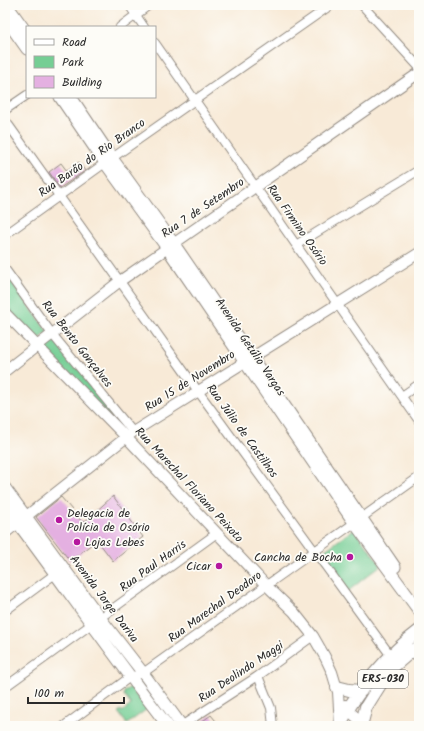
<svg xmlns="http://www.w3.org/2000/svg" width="424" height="731" viewBox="0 0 424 731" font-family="Kalam,sans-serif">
<rect width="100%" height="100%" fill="#fdfcf7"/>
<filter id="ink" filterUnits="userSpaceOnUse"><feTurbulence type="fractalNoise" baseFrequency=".025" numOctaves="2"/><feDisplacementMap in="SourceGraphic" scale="8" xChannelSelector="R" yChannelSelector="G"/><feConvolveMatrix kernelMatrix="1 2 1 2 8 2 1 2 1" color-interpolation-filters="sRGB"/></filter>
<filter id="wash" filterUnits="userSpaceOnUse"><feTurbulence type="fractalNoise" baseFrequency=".012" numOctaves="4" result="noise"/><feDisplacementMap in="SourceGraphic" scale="16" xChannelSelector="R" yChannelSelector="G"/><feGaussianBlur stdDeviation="0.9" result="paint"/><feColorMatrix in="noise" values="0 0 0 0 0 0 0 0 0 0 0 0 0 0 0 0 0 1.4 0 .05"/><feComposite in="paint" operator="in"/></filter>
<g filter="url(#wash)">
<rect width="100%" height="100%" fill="#f8ead7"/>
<path fill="#75ce94" stroke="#507c60" d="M5 273 48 332 37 341 5 309Z
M53 337 129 430 125 433 40 346Z
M354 529 381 565 347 592 320 554Z
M130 687 147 709 127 724 118 712 121 710 122 712 131 705 124 695V692Z"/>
<g id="blocks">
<path fill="#e4b0e1" d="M79 162 85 171 60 188 49 172 61 163 67 171Z
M113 496 143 537 113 561 97 540 70 561 36 517 61 497 83 523Z
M211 715 220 726H196Z"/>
</g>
</g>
<g filter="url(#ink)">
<use href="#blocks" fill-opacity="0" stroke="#928a81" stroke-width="1"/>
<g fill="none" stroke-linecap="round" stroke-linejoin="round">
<defs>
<path id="minor" d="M129 5 144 27
M362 5 419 67
M120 27 149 5
M155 43 419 421
M5 110 27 95
M5 120 198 391 391 656
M5 235 105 163 331 5
M296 245 419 170
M5 269 52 334 133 432
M402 396 419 384
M5 611 59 571
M258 676 271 708 273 726
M5 687 217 533
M64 726 130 677 143 673 419 477
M181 726 258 676 313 636"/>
<path id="tertiary" d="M5 313 126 437 266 585 294 612 313 636 325 657 332 672 338 692 340 726
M5 371 120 281 419 73
M5 533 133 432 419 253
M345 705C349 714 356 715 362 723"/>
<path id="secondary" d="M7 5 27 33
M5 18 27 49
M60 97 105 163 167 248 355 524 419 611
M71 97 112 158 174 244 395 567
M5 488 101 619 143 673 182 726
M5 506C60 579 112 654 168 726"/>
<path id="primary" d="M337 687 349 690 361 691
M340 726C351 696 393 650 419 631
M361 726 366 707 383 680 393 667 408 654 419 647"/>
</defs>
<use href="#minor" stroke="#928a81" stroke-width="10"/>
<use href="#tertiary" stroke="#928a81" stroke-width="12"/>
<use href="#secondary" stroke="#928a81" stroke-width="13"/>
<use href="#primary" stroke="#928a81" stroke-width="14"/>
<use href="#minor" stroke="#fff" stroke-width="8"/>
<use href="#tertiary" stroke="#fff" stroke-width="10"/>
<use href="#secondary" stroke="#fff" stroke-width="11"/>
<use href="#primary" stroke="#fff" stroke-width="12"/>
</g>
</g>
<g fill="#b5179e" stroke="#fdfcf7" stroke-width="1.5">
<circle cx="59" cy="520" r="4"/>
<circle cx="77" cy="542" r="4"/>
<circle cx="350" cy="557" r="4"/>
<circle cx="219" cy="566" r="4"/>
</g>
<g text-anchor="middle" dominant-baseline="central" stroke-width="3.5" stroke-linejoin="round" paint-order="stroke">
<rect fill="#fdfcf7" stroke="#6a6a68" stroke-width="1" x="358" y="670" width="50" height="18" rx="3"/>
<g font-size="11" font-weight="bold" fill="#2b2b2b">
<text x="383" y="679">ERS-030</text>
</g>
<g font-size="12" fill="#2b2b2b" stroke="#fdfcf7">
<text transform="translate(92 158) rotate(-35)">Rua Barão do Rio Branco</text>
<text transform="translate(203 208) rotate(-34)">Rua 7 de Setembro</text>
<text transform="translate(297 225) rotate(55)">Rua Firmino Osório</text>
<text transform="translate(77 344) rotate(52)">Rua Bento Gonçalves</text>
<text transform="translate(250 347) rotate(56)">Avenida Getúlio Vargas</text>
<text transform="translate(190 381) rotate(-32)">Rua 15 de Novembro</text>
<text transform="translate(242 431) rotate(54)">Rua Júlio de Castilhos</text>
<text transform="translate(189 485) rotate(47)">Rua Marechal Floriano Peixoto</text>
<text transform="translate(153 566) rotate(-36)">Rua Paul Harris</text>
<text transform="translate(104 599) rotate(53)">Avenida Jorge Dariva</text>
<text transform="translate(215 607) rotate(-36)">Rua Marechal Deodoro</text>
<text transform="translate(241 672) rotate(-34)">Rua Deolindo Maggi</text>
</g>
<g font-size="12" fill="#2b2b2b" stroke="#fdfcf7" text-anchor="start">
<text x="67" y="513">Delegacia de<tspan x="67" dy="14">Polícia de Osório</tspan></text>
<text x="85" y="542">Lojas Lebes</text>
<text x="342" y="557" text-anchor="end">Cancha de Bocha</text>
<text x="211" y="566" text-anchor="end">Cicar</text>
</g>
</g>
<rect width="424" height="731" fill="none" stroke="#fdfcf7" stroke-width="20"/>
<rect x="26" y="26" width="130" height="72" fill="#fdfcf7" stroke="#a9a8a5"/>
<rect x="34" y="39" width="20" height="6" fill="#ffffff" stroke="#a9a8a5"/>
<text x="62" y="46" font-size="12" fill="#2b2b2b">Road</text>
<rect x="34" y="56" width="20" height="12" fill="#75ce94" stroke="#a9a8a5"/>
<text x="62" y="66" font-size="12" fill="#2b2b2b">Park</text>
<rect x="34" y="76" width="20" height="12" fill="#e4b0e1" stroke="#a9a8a5"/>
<text x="62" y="86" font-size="12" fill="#2b2b2b">Building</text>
<path d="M28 697v6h96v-6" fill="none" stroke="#2b2b2b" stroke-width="2"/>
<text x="34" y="697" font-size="12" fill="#2b2b2b" stroke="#fdfcf7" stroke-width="3" paint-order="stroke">100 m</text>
</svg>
